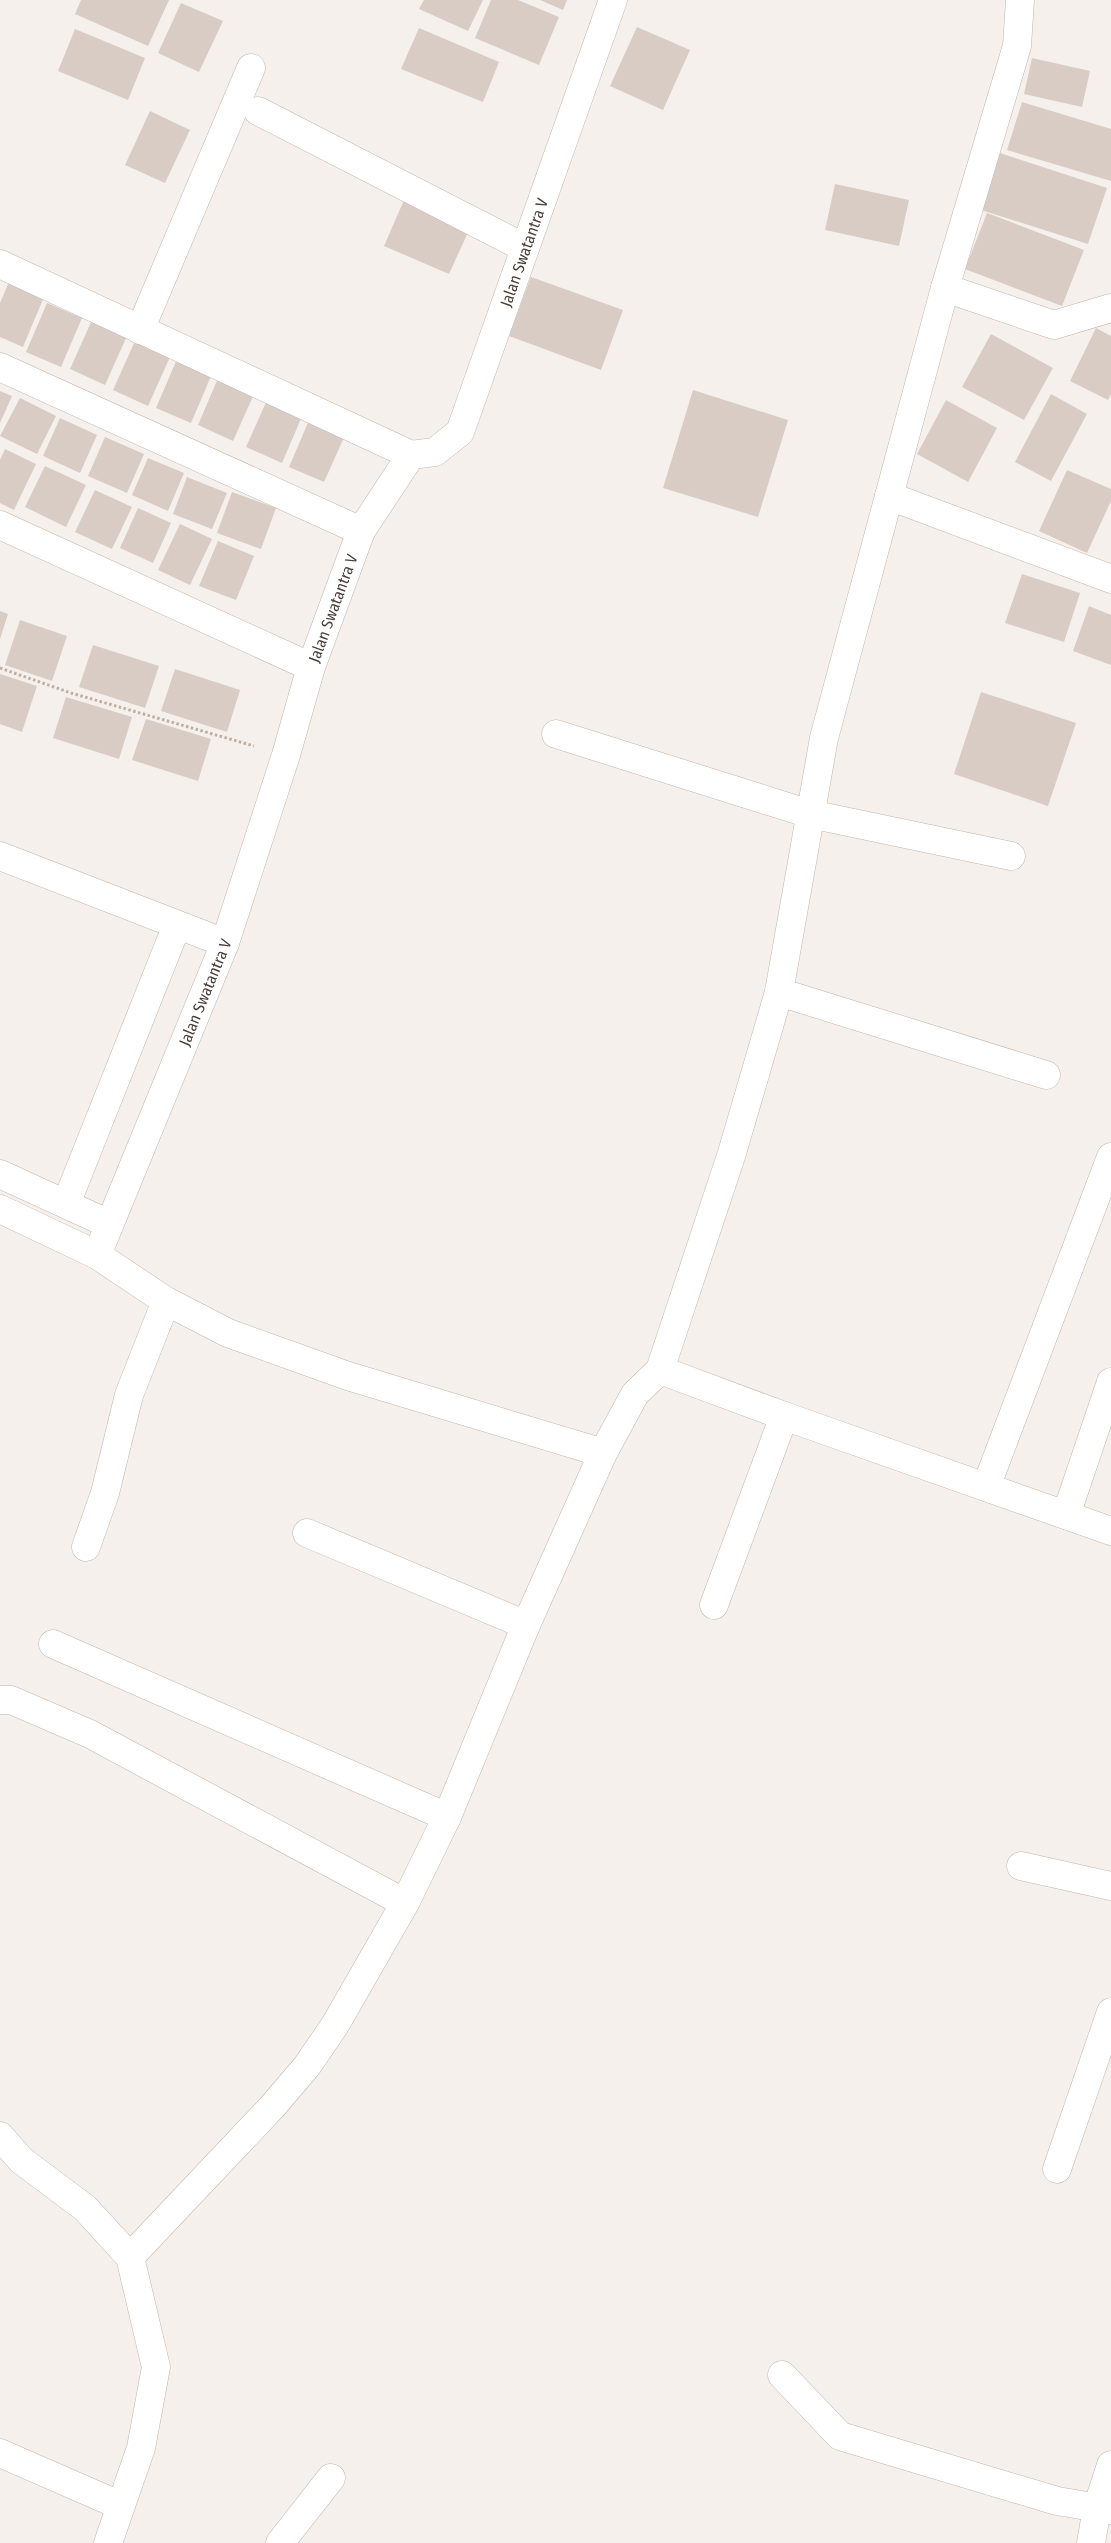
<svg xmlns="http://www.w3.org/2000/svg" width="1111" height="2543" viewBox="0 0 1111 2543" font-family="'Fira Sans Condensed',sans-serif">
<rect width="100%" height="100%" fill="#f5f0ec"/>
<path fill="#d9ccc4" d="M81 0H169L148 46 75 14Z
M424 0H483L468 31 419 9Z
M491 0H518L559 17 539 65 475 38Z
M540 0H567L563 10Z
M181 3 223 21 199 72 158 53Z
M637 27 690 50 663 110 610 86Z
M419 28 499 62 483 102 401 69Z
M75 29 145 58 128 100 58 71Z
M1032 58 1090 71 1082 107 1024 94Z
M1022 102 1111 129V181L1007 150Z
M150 111 190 130 165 183 125 165Z
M1000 153 1107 188 1088 244 981 210Z
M835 184 909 200 899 246 825 230Z
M404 200 470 228 449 274 384 246Z
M987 213 1084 250 1062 306 965 269Z
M531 277 623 310 601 370 509 336Z
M9 282 44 297 23 347 0 337V303Z
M47 303 82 318 61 367 26 352Z
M92 320 127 336 105 385 70 369Z
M1096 328 1111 336V394L1108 400 1070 381Z
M991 334 1053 368 1024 420 962 387Z
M135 341 170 357 148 406 113 390Z
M177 359 212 374 191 423 156 408Z
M219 376 255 392 233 441 198 425Z
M693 390 788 420 758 517 663 488Z
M0 391 12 396 0 423Z
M1051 394 1087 414 1051 481 1015 462Z
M20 398 56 416 37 454 0 436Z
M268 398 303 414 282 463 246 447Z
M946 400 997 428 968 482 917 454Z
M60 418 97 435 80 473 43 456Z
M310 418 346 433 324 482 289 467Z
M105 437 144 454 127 493 88 476Z
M5 449 36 464 14 510 0 503V460Z
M148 458 184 473 168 511 132 495Z
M45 466 86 485 66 527 25 507Z
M1067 470 1111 489V501L1087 553 1039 531Z
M187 477 227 493 212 529 173 514Z
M95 490 132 507 112 549 75 532Z
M232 492 276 508 261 549 217 533Z
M138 508 171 523 153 563 120 548Z
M180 524 212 539 190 585 158 570Z
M218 541 254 556 236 600 199 586Z
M1022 574 1080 593 1064 642 1005 623Z
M1089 606 1111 615V665L1073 651Z
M0 611 8 614 0 639Z
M20 620 67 636 52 681 5 665Z
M93 645 159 666 145 708 79 687Z
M175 669 240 690 227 732 161 711Z
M0 674 37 686 22 732 0 724Z
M981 692 1076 723 1048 806 954 774Z
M66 697 132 717 119 759 53 738Z
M146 719 211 739 198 781 132 760Z"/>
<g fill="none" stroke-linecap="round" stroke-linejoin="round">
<defs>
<g id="minor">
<path d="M258 111 525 248"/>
<path d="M0 264 411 455"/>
<path d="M945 288 1054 325 1111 308"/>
<path d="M140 330 251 68"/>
<path d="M0 367 361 531"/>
<path d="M889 496 1111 579"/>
<path d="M0 525 311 667"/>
<path d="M556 734 810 814 1011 856"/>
<path d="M0 856 225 943"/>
<path d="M779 992 1046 1075"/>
<path d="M0 1174 109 1224"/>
<path d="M66 1204 177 925"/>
<path d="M0 1209 97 1255 166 1301 228 1333 348 1376 603 1453"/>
<path id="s1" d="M97 1255 225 943 286 755 311 667 361 531 411 455 435 452 460 432 613 0"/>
<path d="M660 1370 784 1416 1111 1531"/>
<path d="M986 1487 1111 1157"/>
<path d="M1066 1515 1111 1382"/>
<path d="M307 1533 526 1625"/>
<path d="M86 1547 105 1493 129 1395 166 1301"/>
<path d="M714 1605 784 1416"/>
<path d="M53 1644 447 1817"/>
<path d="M0 1700H11L90 1734 405 1903"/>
<path d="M1021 1866 1111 1886"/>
<path d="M0 2136 21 2160 85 2208 130 2257 156 2367 141 2448 108 2543"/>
<path d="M1057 2169 1111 2012"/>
<path d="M130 2257 272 2107 307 2066 335 2025 405 1903 447 1817 526 1625 603 1453 635 1394 660 1370 732 1153 779 992 824 738 945 288 1017 46 1020 0"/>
<path d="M782 2375 840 2436 1057 2501 1111 2510"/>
<path d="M0 2453 119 2505"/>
<path d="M280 2543 331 2478"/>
<path d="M1091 2543 1097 2508 1111 2465"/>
</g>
</defs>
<use href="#minor" stroke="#c0b6ae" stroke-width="29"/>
<path stroke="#c1aea0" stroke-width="3" stroke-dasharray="2.5 2.5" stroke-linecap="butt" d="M0 668 71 693 254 746"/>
<use href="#minor" stroke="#fff" stroke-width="28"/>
</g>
<g text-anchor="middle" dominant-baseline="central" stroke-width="4" stroke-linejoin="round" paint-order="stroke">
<g font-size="16" fill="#493f39" stroke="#fff">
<text stroke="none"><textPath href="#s1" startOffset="1109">Jalan Swatantra V</textPath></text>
<text stroke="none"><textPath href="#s1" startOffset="689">Jalan Swatantra V</textPath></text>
<text stroke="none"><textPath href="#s1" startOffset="284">Jalan Swatantra V</textPath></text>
</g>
</g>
</svg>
